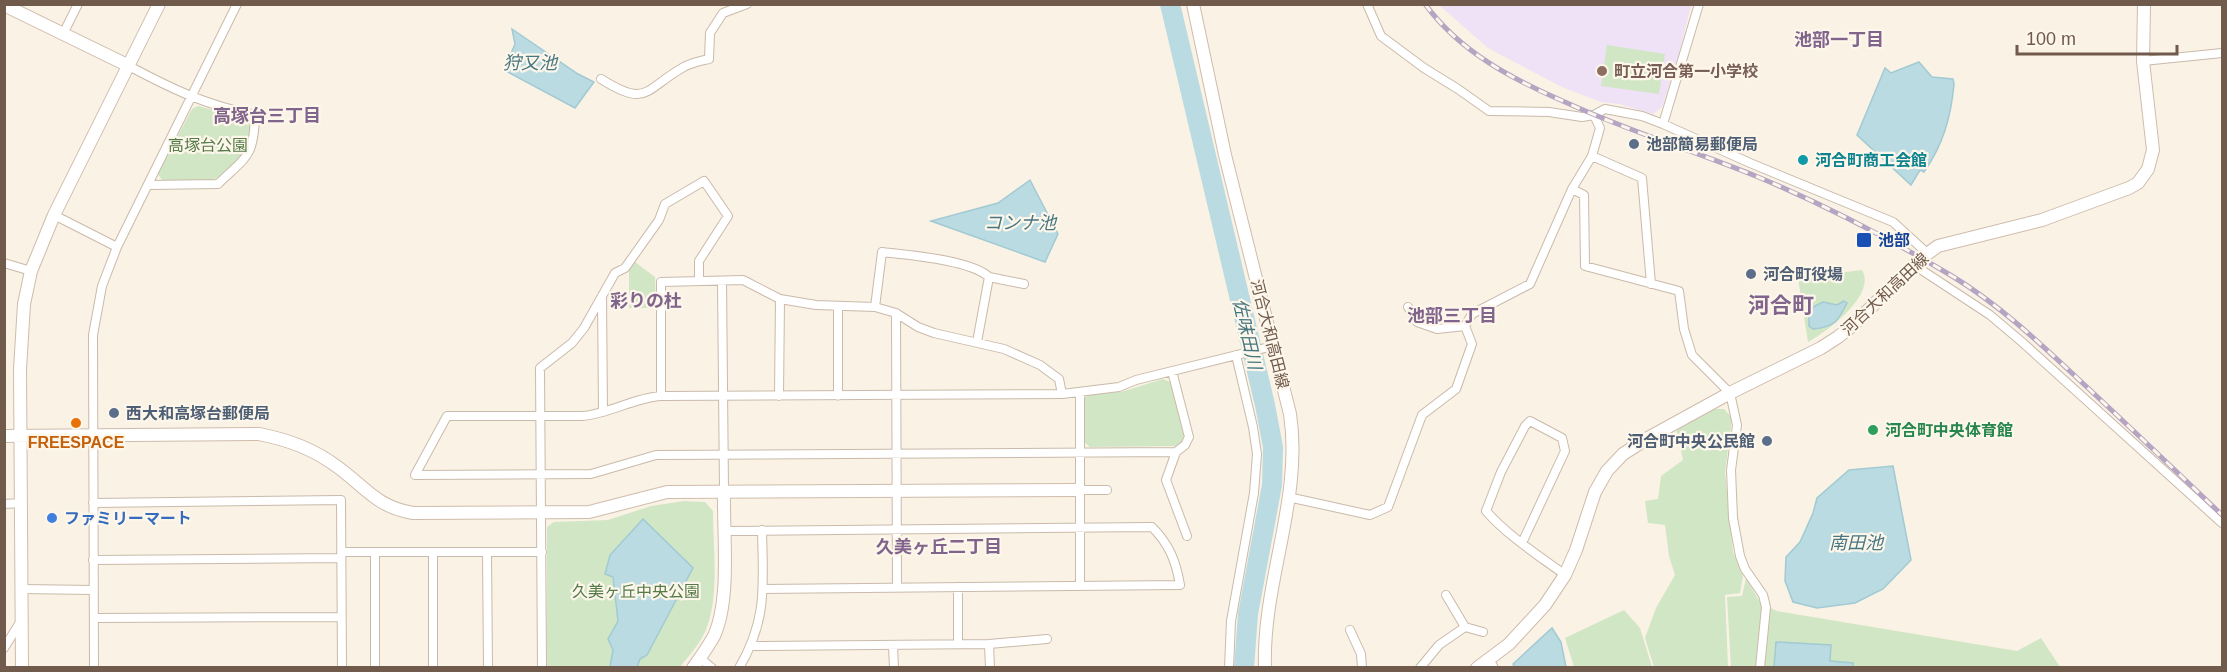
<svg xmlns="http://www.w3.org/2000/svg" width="2227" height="672" viewBox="0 0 2227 672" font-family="Arial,'Noto Sans JP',sans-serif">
<rect width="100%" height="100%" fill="#faf2e4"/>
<path fill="#efe1f6" d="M1439 5H1691L1679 54 1662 107 1653 114 1619 104 1601 102 1562 87 1488 48Z"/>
<path fill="#d1e6c4" d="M1607 45 1665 54 1659 94 1601 86Z
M198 106 244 118 250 123C250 127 250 133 250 137 247 153 227 173 213 180H162L158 174 192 109Z
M635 262 655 277 656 308H629V270Z
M1862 270C1877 295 1826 332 1808 342L1798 278Z
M1163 379 1170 382 1184 433 1183 439 1178 446 1090 447 1085 443 1084 398 1091 393 1121 392Z
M1712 409H1724L1732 418 1725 472 1733 552 1743 576 1740 593 1725 595 1728 667H1654L1645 638 1656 608 1675 575 1669 556 1665 525 1648 523 1645 501 1658 499 1661 476 1683 460 1676 428Z
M684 501 705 502 713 511C713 546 719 591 708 624 703 641 690 654 680 667H547V527L554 522 608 520 651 506Z
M1746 578 1761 604 1777 611 2017 651 2041 638 2060 667H1731L1727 597 1742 596Z
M1624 610 1640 628 1652 667H1574L1565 638Z"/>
<path fill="#badbe2" stroke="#a1cad3" stroke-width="1.5" d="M512 29 578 74 594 82 575 108 504 70 515 44Z
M1919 62 1932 77 1953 79 1954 84C1951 117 1943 145 1924 172L1920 170 1911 185 1857 135 1885 68 1891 73Z
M1030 180 1058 234 1045 262 931 221 998 203Z
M1844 301 1847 303C1838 321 1835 327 1813 329L1809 326V309L1823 302 1837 305Z
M1893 466 1911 560 1883 589 1855 603 1817 608 1793 602 1785 581 1786 557 1800 542 1813 513 1817 498 1849 470Z
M643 519 693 568 647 655 640 659 637 667H610L613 650 608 639 618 621 613 577 605 574 610 555Z
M1552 628 1561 642 1566 667H1515L1513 664Z
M1776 642 1831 645 1830 661 1853 663V667H1774Z"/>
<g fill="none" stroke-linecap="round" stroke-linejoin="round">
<path stroke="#badbe2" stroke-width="20" d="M1170 4 1265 405 1273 447 1272 485 1248 614 1244 668"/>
<defs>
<path id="street" d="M1367 4 1381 36 1424 68 1458 89 1489 111 1549 112 1582 117 1594 115 1605 109 1642 116 1663 124 1750 163 1893 222 1927 253
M63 34 78 4
M2143 61 2222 53
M127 65C172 89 205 105 255 115 254 157 247 156 218 184L149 185
M601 79C647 108 644 90 682 68 690 63 701 61 709 59L710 33 723 13 747 4
M1663 124 1699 4
M1592 156 1642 178 1651 284
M1572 189 1584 195 1585 266 1679 291 1684 329 1692 355 1730 393 1737 425 1731 470 1733 518 1740 556 1745 569 1763 595 1766 607 1760 668
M54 215 117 247
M4 263 31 271
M1914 265 1990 315 2022 342 2222 523
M989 277 1024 284
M722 281 724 491
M602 296 603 412
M838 306V396
M875 307 882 252C908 255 971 260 989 277L977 342
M1408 307 1417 322 1437 329 1465 326
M896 313 897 587
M1172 371 1189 437 1185 445 1176 452 656 455 591 474 415 475 447 416H582C609 414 633 398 661 396L1062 394 1119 387 1136 380 1273 346
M1080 392V586
M661 396V282L743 280 780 299 816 305 875 307 896 313 918 327 934 333 1004 349 1040 365 1059 379 1062 394
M779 396 780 299
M1176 452 1166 480 1187 536
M1080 490H1107
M1288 497 1370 515 1388 507 1422 415 1456 389 1472 344 1465 326 1472 314 1530 284 1572 189 1592 156 1600 128 1594 115
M93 503 341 500 342 668
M4 504 21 503
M724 531 1152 527C1169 544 1176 561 1180 585L763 589
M1522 543 1565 451 1562 438 1530 421 1525 426 1501 472 1486 511C1508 536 1538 555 1565 575
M341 552H542
M375 553V668
M487 553 488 668
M93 560 341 558
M958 587V644
M22 589 93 590
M94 618 341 617
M1465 627 1483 632
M1350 630 1361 654 1362 668
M989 644 1047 639
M893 645 894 668
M752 646 989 644 990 668
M4 648 21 621
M700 658 712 668
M1489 659 1494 668
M94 668 93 335 102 286 117 247 237 4
M433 668V553
M542 668 540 368 572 343 584 328 615 273 625 268 659 220 665 204 704 181 728 216 699 261V281
M739 668C768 619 763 584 762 530
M1229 668 1231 621 1254 493 1257 454 1253 427 1236 355
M1420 668 1439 645 1465 627 1446 595"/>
<path id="secondary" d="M1193 4 1225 155 1290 414C1303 499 1262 582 1265 668
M4 5 127 65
M4 436 259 434C289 440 314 449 339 468 366 488 377 507 413 513L589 512 667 492 1080 490
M22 668 20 369 24 304 31 271 54 215 159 4
M693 668C700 658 708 647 714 636 731 599 723 533 724 491
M1477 668 1509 644 1545 605 1565 575 1576 550 1595 492 1607 471 1623 454 1648 438 1730 393 1821 348 1838 337 1852 326 1920 259 1938 246 2042 220 2129 188 2138 183 2148 169 2153 150 2143 61 2144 4"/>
</defs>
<use href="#street" stroke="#cabaab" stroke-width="10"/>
<use href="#secondary" stroke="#cfbcac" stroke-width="14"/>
<use href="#street" stroke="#fff" stroke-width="8"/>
<use href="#secondary" stroke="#fff" stroke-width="12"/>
<defs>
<path id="rail" d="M1425 4C1460 52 1512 79 1565 102 1628 131 1694 151 1758 177 1825 205 1890 239 1952 276 2003 307 2046 349 2089 389 2134 431 2178 473 2222 515"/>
</defs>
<use href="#rail" stroke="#b5a4c2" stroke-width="5"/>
<use href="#rail" stroke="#fdf6ea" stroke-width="3" stroke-dasharray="9" stroke-linecap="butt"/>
</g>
<circle fill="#8d6e63" stroke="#fdf6ea" stroke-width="2" cx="1602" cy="71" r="6"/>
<g fill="#5c6f8a" stroke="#fdf6ea" stroke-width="2">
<circle cx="1634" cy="144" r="6"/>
<circle cx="1751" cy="274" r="6"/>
<circle cx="114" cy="413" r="6"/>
<circle cx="1767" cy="441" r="6"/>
</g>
<circle fill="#0f9aa8" stroke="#fdf6ea" stroke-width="2" cx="1803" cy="160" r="6"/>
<rect fill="#1a4fb4" stroke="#fdf6ea" stroke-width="2" x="1856" y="232" width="16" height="16" rx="3"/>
<circle fill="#e8710a" stroke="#fdf6ea" stroke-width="2" cx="76" cy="423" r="6"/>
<circle fill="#2e9e5b" stroke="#fdf6ea" stroke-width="2" cx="1873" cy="430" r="6"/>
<circle fill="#3f7fe0" stroke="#fdf6ea" stroke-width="2" cx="52" cy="518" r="6"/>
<g text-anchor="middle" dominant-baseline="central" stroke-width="4.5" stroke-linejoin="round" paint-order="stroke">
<g font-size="16" font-weight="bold" fill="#785e54" stroke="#fdf6ea" text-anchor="start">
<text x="1614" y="71">町立河合第一小学校</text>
</g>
<g font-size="16" font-weight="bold" fill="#4e5e75" stroke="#fdf6ea" text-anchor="start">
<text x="1646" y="144">池部簡易郵便局</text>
<text x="1763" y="274">河合町役場</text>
<text x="126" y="413">西大和高塚台郵便局</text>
<text x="1755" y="441" text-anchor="end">河合町中央公民館</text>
</g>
<g font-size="16" fill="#557b48" stroke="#fdf6ea">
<text x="208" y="145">高塚台公園</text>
<text x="636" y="591">久美ヶ丘中央公園</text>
</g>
<g font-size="16" font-weight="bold" fill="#0d838f" stroke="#fdf6ea" text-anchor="start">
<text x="1815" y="160">河合町商工会館</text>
</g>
<g font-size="16" font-weight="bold" fill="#164399" stroke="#fdf6ea" text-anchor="start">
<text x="1878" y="240">池部</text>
</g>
<g font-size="16" fill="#705a4c" stroke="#fdf6ea">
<text transform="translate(1885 294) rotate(-43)">河合大和高田線</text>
<text transform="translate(1270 334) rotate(76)">河合大和高田線</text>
</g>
<g font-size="16" font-weight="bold" fill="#27864d" stroke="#fdf6ea" text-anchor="start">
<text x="1885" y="430">河合町中央体育館</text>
</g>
<g font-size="16" font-weight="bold" fill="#c56008" stroke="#fdf6ea">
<text x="76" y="442">FREESPACE</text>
</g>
<g font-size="16" font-weight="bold" fill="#366cbe" stroke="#fdf6ea" text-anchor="start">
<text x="64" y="518">ファミリーマート</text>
</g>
<g font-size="18" font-weight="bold" fill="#80648c" stroke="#fdf6ea">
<text x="1839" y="40">池部一丁目</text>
<text x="267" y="116">高塚台三丁目</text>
<text x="646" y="301">彩りの杜</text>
<text x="1452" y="316">池部三丁目</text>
<text x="939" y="547">久美ヶ丘二丁目</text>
</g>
<g font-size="18" font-style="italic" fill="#477782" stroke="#fdf6ea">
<text x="530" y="63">狩又池</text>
<text x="1020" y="223">コンナ池</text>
<text transform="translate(1247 334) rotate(77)">佐味田川</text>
<text x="1856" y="543">南田池</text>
</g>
<g font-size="22" font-weight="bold" fill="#80648c" stroke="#fdf6ea">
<text x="1781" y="305">河合町</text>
</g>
</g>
<rect width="2227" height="672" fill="none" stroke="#705a4c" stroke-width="12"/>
<path d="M2017 45v9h160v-9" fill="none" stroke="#705a4c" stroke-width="3"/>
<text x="2026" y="45" font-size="18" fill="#705a4c" stroke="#fdf6ea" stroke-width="4.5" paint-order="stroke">100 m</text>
</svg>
